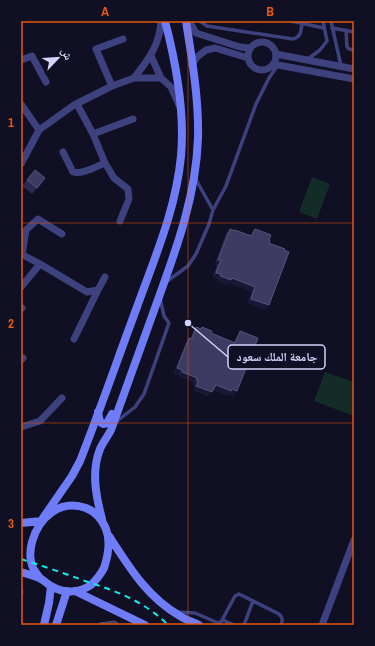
<svg xmlns="http://www.w3.org/2000/svg" width="375" height="646" viewBox="0 0 375 646" font-family="'Archivo Narrow','Noto Naskh Arabic',sans-serif">
<rect width="100%" height="100%" fill="#100f23"/>
<path fill="#132c28" d="M312 177 330 184 317 219 299 212Z
M325 372 354 382V416L314 401Z"/>
<g fill="none" stroke-linecap="round" stroke-linejoin="round">
<path stroke="#3d427f" stroke-width="3.5" d="M200 21 207 26 293 39C301 37 301 31 302 23
M291 21 324 28
M331 21 341 66
M332 28 354 32
M346 30 347 47 349 49 354 50
M308 59 320 50 327 41 323 21
M195 178 213 210
M166 282 188 266 196 254 209 224 213 210 226 186 256 104 269 78 278 65
M116 422 135 407 144 394 169 323 164 316 160 298
M177 612 195 613 218 623 221 622 235 596 239 594 279 614C283 618 283 621 281 625
M223 620 234 625
M244 625 253 601"/>
<path stroke="#3d427f" stroke-width="7" d="M189 21 196 33 240 47 250 48
M248 56a14 14 0 1 1 28 0a14 14 0 1 1-28 0Z
M276 54 354 69
M151 56 161 78
M21 60 32 56 46 82
M274 63 278 65 354 79
M192 65 197 57 206 50 215 48 248 58
M134 78C148 60 160 45 161 21
M112 86 96 49 123 39
M21 104 39 130
M77 104 93 134 105 163 114 178 128 189 129 199 120 221
M93 134 133 119
M63 152 73 172C82 175 97 166 105 163
M21 164 39 130 74 105 112 86 134 78H161L171 87 179 105
M21 254 40 264 87 292 98 290 105 277
M22 255 26 230 38 219 62 234
M21 287 40 264
M21 307 22 308
M74 339 98 290
M21 360 23 358
M21 427 40 421 62 398
M322 625 354 540"/>
<path stroke="#6f7cf8" stroke-width="8" d="M98 412 100 422 103 424 107 423 112 414
M43 518 72 476 80 461C100 410 118 358 137 307 155 257 176 209 181 156 185 112 176 63 165 21
M102 519C96 496 91 472 100 449 103 442 108 436 111 430 126 388 141 346 156 305 176 250 196 197 198 138 199 99 192 60 186 21
M21 523 42 521
M109 536C129 567 147 597 180 616 186 620 193 622 199 625
M21 572C27 574 36 576 41 579 45 581 47 584 51 586 64 594 79 593 91 585 96 580 101 574 104 568 108 556 111 542 106 529 102 519 96 512 86 508 60 499 39 517 32 542 30 550 29 557 32 565 33 570 37 574 40 578
M75 591 145 625
M44 625 49 603 51 586
M56 625 67 591"/>
<path stroke="#0cf0ec" stroke-width="2" stroke-dasharray="6 5" stroke-linecap="butt" d="M21 559C42 566 64 573 85 581 116 591 144 601 168 625"/>
</g>
<path fill="#2c2950" d="M27 180 41 184 32 194 22 186Z
M230 229 251 235 269 240V243L265 310 248 303 252 292 229 283 227 285 217 281 218 279 213 277 217 265 215 264 226 234Z
M196 327 201 329 202 327 211 333 234 342 237 336 240 331 234 396 229 394 228 396 213 390 208 396 193 390 195 386 193 385 194 382 179 376V375L174 373 186 343 189 338 190 339 193 332Z"/>
<path fill="#191736" d="M45 178 41 184 32 194 37 188Z
M218 260H221L217 265 215 264Z
M216 273 221 274 218 279 213 277Z
M220 276 232 278 255 287 252 292 229 283 227 285 217 281Z
M251 299 269 305 265 310 248 303Z
M177 368 182 370 179 375 174 373Z
M182 372 197 378 194 382 179 376Z
M196 380 198 381 195 386 193 385Z
M216 385 232 389 237 391 234 396 229 394 228 396 213 390Z
M196 386 212 392 208 396 193 390Z"/>
<path fill="#3e3b63" stroke="#55537b" d="M35 170 45 178 37 188 27 180Z
M230 229 235 231V230L251 236 255 229 266 233 271 235 269 240H270L269 243 285 249 284 250 289 252 269 305 251 299 255 287 232 278 231 280 220 276 221 274 216 273 221 260H218Z
M196 327 201 329 202 327 212 331 211 333 235 343 240 331 258 338 237 391 232 389 231 391 216 385 212 392 196 386 198 381 196 380 197 378 182 372V370L177 368 189 338 192 339Z
M21 586 23 592 21 598Z
M115 621 120 625H99L100 623Z"/>
<path fill="none" stroke="#e8590c" stroke-width="1" stroke-opacity="0.55" d="M188 21V625M21 223H354M21 423H354"/>
<path fill="none" stroke="#d3d3fd" stroke-width="1.5" d="M188 323L228 357"/>
<circle fill="#d3d3fd" stroke="#100f23" stroke-width="1.5" cx="188" cy="323" r="4"/>
<rect fill="#100f23" stroke="#d3d3fd" stroke-width="1.5" x="228" y="345" width="97" height="24" rx="4"/>
<g font-size="12" text-anchor="middle" font-weight="bold" fill="#d3d3fd">
<text x="277" y="361">جامعة الملك سعود</text>
</g>
<rect width="375" height="646" fill="none" stroke="#100f23" stroke-width="44"/>
<g transform="translate(58 58) rotate(65)" stroke="#100f23" stroke-width="3" paint-order="stroke">
<path d="M0-3L7 15L0 10L-7 15Z" fill="#d3d3fd"/>
<text y="-6" font-size="11" font-weight="bold" text-anchor="middle" fill="#d3d3fd">ش</text>
</g>
<rect x="22" y="22" width="331" height="602" fill="none" stroke="#e8590c" stroke-width="1.5"/>
<g font-size="13" text-anchor="middle" font-weight="bold" fill="#e8590c">
<text x="105" y="16">A</text>
<text x="270" y="16">B</text>
<text x="11" y="127">1</text>
<text x="11" y="328">2</text>
<text x="11" y="528">3</text>
</g>
</svg>
